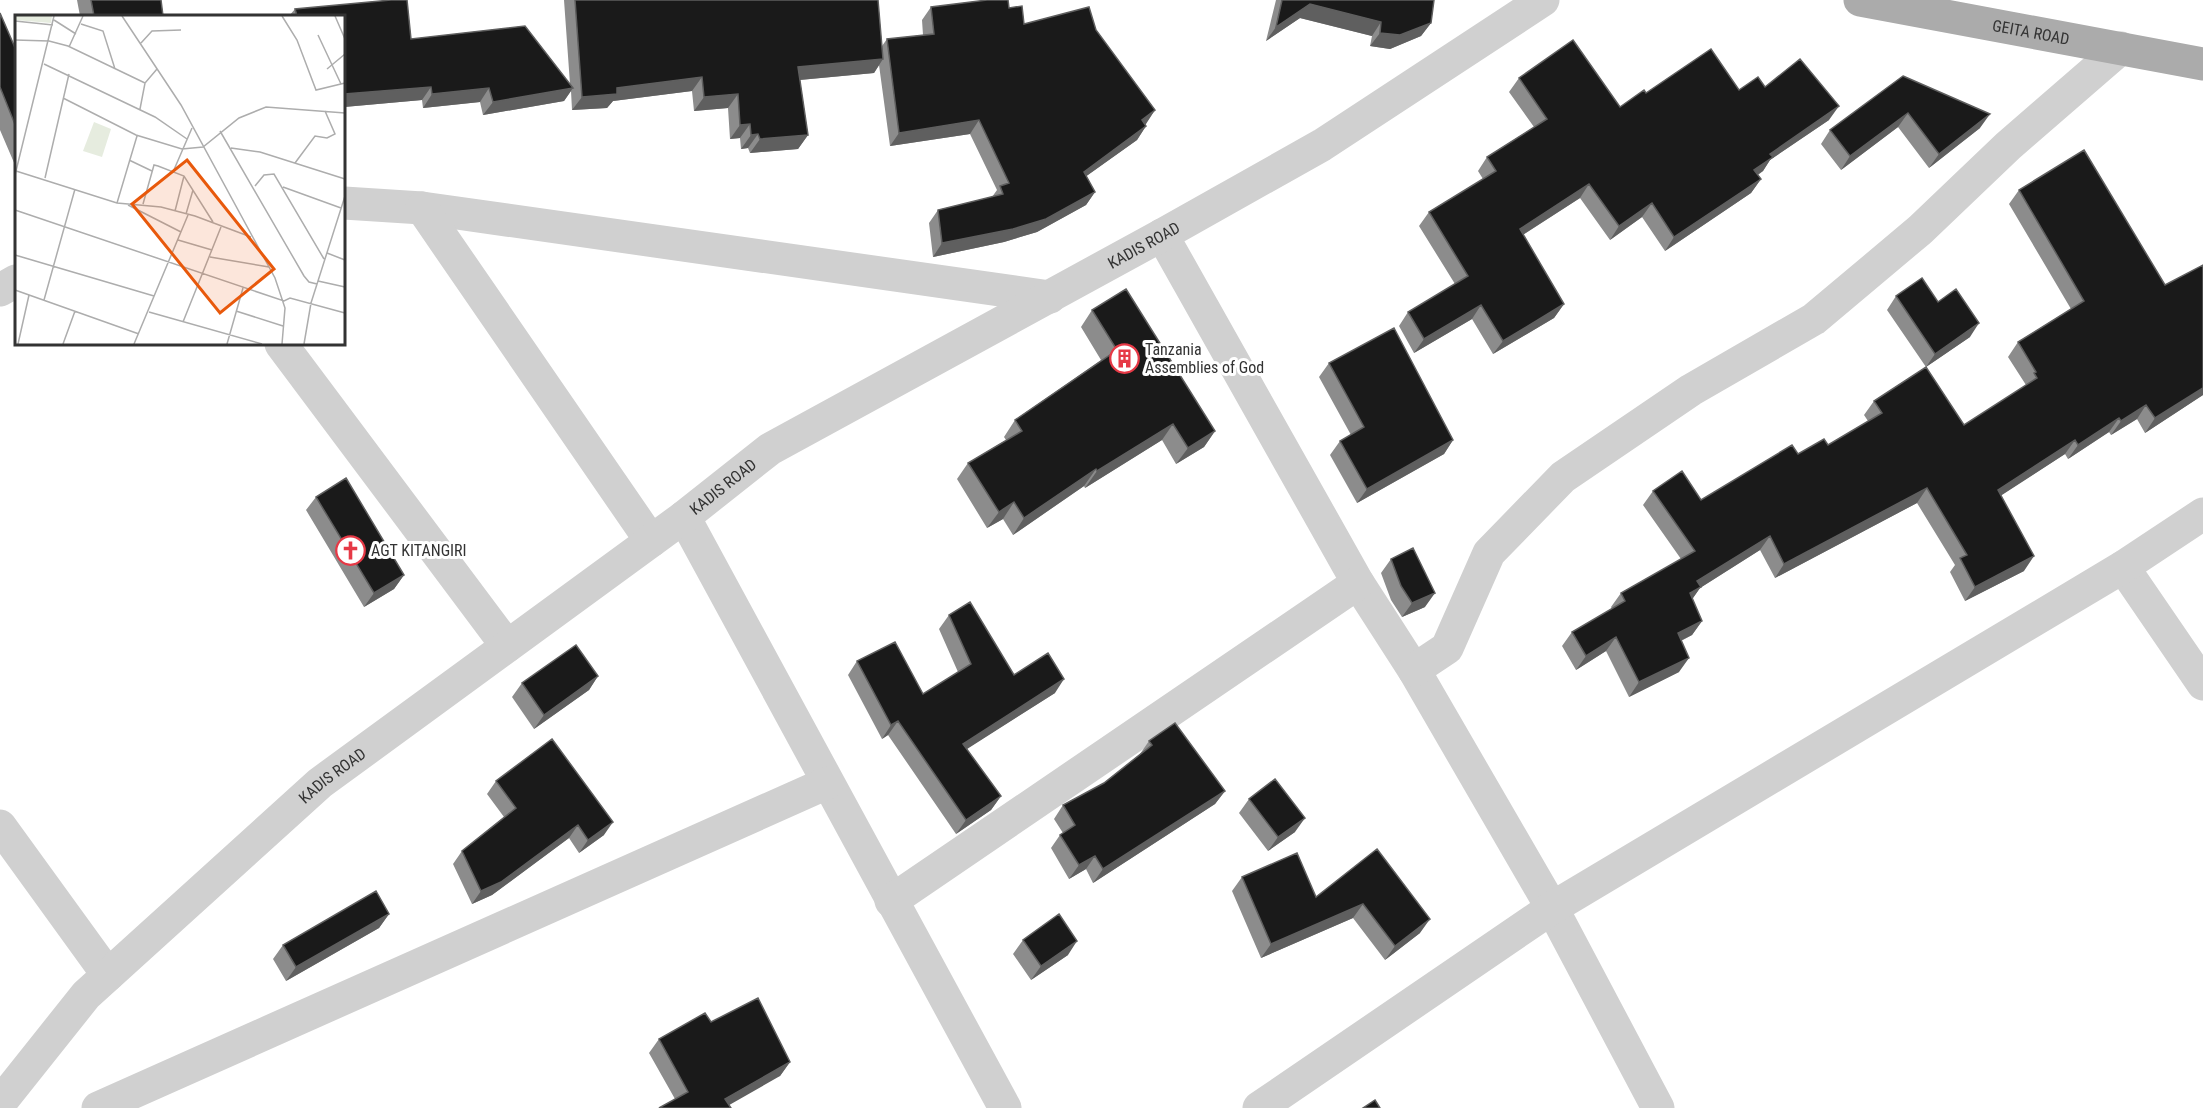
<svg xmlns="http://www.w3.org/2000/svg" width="2203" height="1108" viewBox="0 0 2203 1108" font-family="'Roboto Condensed',sans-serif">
<rect width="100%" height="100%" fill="#fff"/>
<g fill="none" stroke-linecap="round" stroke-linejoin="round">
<g stroke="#d0d0d0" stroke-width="33">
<path d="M344 203 422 208 1050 297"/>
<path d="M422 208 651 541"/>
<path d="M1162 235 1358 583 1414 670 1552 908 1658 1108"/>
<path d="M0 290 16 281"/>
<path d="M281 344 507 646"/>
<path d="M684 517 1005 1108"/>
<path d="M2123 567 2203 684"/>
<path d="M1414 670 1447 648 1489 553 1563 477 1691 390 1814 319 1920 230 2008 146 2121 48"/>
<path d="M0 826 108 975"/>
<path d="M891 901 1358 583"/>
<path id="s1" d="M0 1103 86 995 320 783 684 517 770 449 1162 235 1322 145 1543 0"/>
<path d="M98 1108 827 783"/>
<path d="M1259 1108 1552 908 2123 567 2203 514"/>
</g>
<path stroke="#ababab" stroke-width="33" id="s2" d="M1860 0 2203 64"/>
</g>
<path fill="#8c8c8c" d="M77 0H161L163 16H80Z
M391 0H407L411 39 525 26 570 84 564 0H878L882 46 887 39 923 35 922 20 931 7 987 0H1008L1009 8 1022 6 1024 24 1089 7 1096 30 1155 110 1145 124 1146 126 1137 140 1086 176 1095 192 1086 205 1037 232 1004 242 933 257 929 223 938 210 992 197 997 190 970 134 890 146 879 65 874 73 800 80 808 135 798 149 750 153 748 148 741 149 740 138 730 139 728 108 694 111 692 91 613 101 607 108 572 110 571 91 564 101 483 115 480 102 423 108 422 100 344 107V16H289L295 9Z
M1276 0H1434L1431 23 1421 36 1390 49 1370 46 1372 36 1300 18 1266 41Z
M0 13 16 50V164L15 165 0 130Z
M1903 76 1980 128 1929 168 1898 127 1841 170 1821 144 1830 130Z
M1519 78 1620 107 1646 93 1739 90 1765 87 1829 120 1770 160 1763 171 1758 175 1761 179 1751 193 1665 251 1642 217 1610 240 1580 198 1523 235 1564 304 1554 318 1493 354 1472 319 1414 353 1399 326 1408 312 1455 284 1419 226 1429 212 1483 179 1478 171 1487 157 1534 127 1509 92Z
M2019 190 2203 395 2145 433 2137 419 2111 435 2109 432 2068 459 2065 454 2001 495 2024 571 1965 601 1950 572 1955 565 1917 503 1775 578 1760 550 1700 588 1692 599 1702 621 1692 635 1681 641 1679 672 1629 697 1606 651 1576 670 1562 646 1572 632 1612 609 1611 607 1621 593 1681 559 1643 505 1653 491 1701 500 1798 454 1828 445 1868 421 1864 415 1874 401 1926 367 1887 310 1896 296 1938 302 1970 337 1926 367 1964 425 2025 386 2026 385 2008 357 2018 342 2071 309 2009 204Z
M1092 310 1215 431 1204 447 1176 464 1162 440 1085 488 1084 486 1013 535 1003 519 987 528 957 479 968 463 1006 440 1004 437 1015 420 1101 360 1081 327Z
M1329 363 1453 440 1444 454 1357 503 1330 455 1340 441 1351 435 1319 377Z
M316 497 404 575 394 589 364 607 306 510Z
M1391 559 1425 607 1402 617 1391 600 1381 573Z
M949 615 1014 675 1055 693 966 749 1001 796 991 810 956 834 888 735 882 739 848 675 857 661 923 694 958 672 939 629Z
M598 676 589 690 534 729 512 697 522 683Z
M1149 741 1225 791 1215 804 1093 883 1086 869 1069 879 1051 848 1060 835 1063 833 1054 819 1063 805 1104 783 1140 754Z
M496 781 604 835 579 853 569 838 492 895 472 904 453 864 462 851 504 817 487 794Z
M1249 799 1295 832 1268 851 1239 813Z
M1377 849 1420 933 1385 960 1353 918 1261 958 1232 891 1242 877 1316 897Z
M389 914 379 928 286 981 273 959 283 945Z
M1023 940 1068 955 1031 980 1013 954Z
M711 1022 790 1062 780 1076 675 1099 649 1053 659 1039Z"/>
<path fill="#5f5f5f" d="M1310 4 1381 22 1372 36 1300 18 1266 41 1276 27Z
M1431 23 1421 36 1390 49 1370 46 1380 33Z
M883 59 874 73 788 81 798 67Z
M702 77 692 91 613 101 607 108 572 110 582 97 617 88Z
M431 87 422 100 344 107V94Z
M489 88 480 102 423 108 432 94Z
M573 88 564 101 483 115 493 102Z
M738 94 728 108 694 111 704 97Z
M1839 106 1829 120 1770 160 1763 171 1745 183 1754 170 1770 154Z
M1155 110 1146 124 1132 133 1142 120Z
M1908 113 1898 127 1841 170 1850 156Z
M1990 114 1980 128 1929 168 1939 154Z
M979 120 970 134 890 146 899 133Z
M750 124 740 138 730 139 740 125Z
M1146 126 1137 140 1074 185 1084 172Z
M758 134 748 148 741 149 751 135Z
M808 135 798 149 750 153 760 139Z
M1761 179 1751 193 1665 251 1674 237Z
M1589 184 1580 198 1510 243 1520 229Z
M1095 192 1086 205 1037 232 1004 242 933 257 942 243Z
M1652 203 1642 217 1610 240 1619 226Z
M1564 304 1554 318 1493 354 1503 341Z
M1481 305 1472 319 1414 353 1424 339Z
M1979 323 1970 337 1926 367 1935 354Z
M2203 388V395L2145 433 2155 418Z
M2146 405 2137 419 2111 435 2121 421Z
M2119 418 2109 432 2068 459 2078 445Z
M1173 424 1162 440 1085 488 1097 471Z
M1215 431 1204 447 1176 464 1188 448Z
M1453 440 1444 454 1357 503 1367 489Z
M2075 440 2065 454 1988 504 1998 490Z
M1096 469 1084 486 1013 535 1024 518Z
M1927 488 1917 503 1775 578 1784 564Z
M1014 502 1003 519 987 528 999 512Z
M1770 536 1760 550 1700 588 1691 601 1680 607 1697 581Z
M2034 556 2024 571 1965 601 1975 587Z
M404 575 394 589 364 607 374 593Z
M1435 593 1425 607 1402 617 1412 603Z
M1702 621 1692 635 1668 647 1678 633Z
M1616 637 1606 651 1576 670 1586 656Z
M1689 658 1679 672 1629 697 1639 682Z
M598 676 589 690 534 729 544 715Z
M1064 679 1055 693 953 758 963 744Z
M898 721 888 735 882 739 891 725Z
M1225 791 1215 804 1093 883 1103 869Z
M1001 796 991 810 956 834 966 820Z
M1305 818 1295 832 1268 851 1278 837Z
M613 822 604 835 579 853 588 840Z
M578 825 569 838 492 895 472 904 481 891Z
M1095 856 1086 869 1069 879 1079 865Z
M1363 904 1353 918 1261 958 1271 944Z
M389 914 379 928 286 981 296 967Z
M1430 919 1420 933 1385 960 1395 946Z
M1077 941 1068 955 1031 980 1041 966Z
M790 1062 780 1076 724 1108 725 1099Z"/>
<path fill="#1a1a1a" stroke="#5f5f5f" stroke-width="1.5" d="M91 0H161L163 16H94Z
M391 0H407L411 39 525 26 573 88 493 102 489 88 432 94 431 87 344 94V16H297L295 9Z
M575 0H878L883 59 798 67 808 135 760 139 758 134 751 135 750 124 740 125 738 94 704 97 702 77 617 88V94L582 97Z
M987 0H1008L1009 8 1022 6 1024 24 1089 7 1096 30 1155 110 1142 120 1146 126 1084 172 1095 192 1046 219 1013 229 942 243 938 210 1003 194 1000 186 1009 183 979 120 899 133 887 39 934 34 931 7Z
M1282 0H1434L1431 23 1400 35 1380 33 1381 22 1310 4 1276 27Z
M0 13 16 50V127L0 87Z
M1573 40 1620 107 1644 90 1646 93 1711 49 1739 90 1758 77 1765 87 1800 59 1839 106 1770 154 1773 157 1754 170 1761 179 1674 237 1652 203 1619 226 1589 184 1520 229 1564 304 1503 341 1481 305 1424 339 1408 312 1468 276 1429 212 1496 171 1487 157 1547 119 1519 78Z
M1903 76 1990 114 1939 154 1908 113 1850 156 1830 130Z
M2084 150 2165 285 2203 265V388L2155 418 2146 405 2121 421 2119 418 2078 445 2075 440 1998 490 2034 556 1975 587 1960 558 1967 555 1927 488 1784 564 1770 536 1697 581 1701 587 1690 593 1702 621 1678 633 1689 658 1639 682 1616 637 1586 656 1572 632 1625 601 1621 593 1695 551 1653 491 1682 471 1701 500 1792 445 1798 454 1824 439 1828 445 1882 413 1874 401 1926 367 1964 425 2037 378 2034 373 2036 372 2018 342 2084 301 2019 190Z
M1922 278 1938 302 1956 289 1979 323 1935 354 1896 296Z
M1126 289 1215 431 1188 448 1173 424 1097 471 1096 469 1024 518 1014 502 999 512 968 463 1022 431 1015 420 1117 350 1092 310Z
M1394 328 1453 440 1367 489 1340 441 1364 427 1329 363Z
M346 478 404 575 374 593 316 497Z
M1413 548 1435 593 1412 603 1401 586 1391 559Z
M970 602 1014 675 1048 653 1064 679 963 744 1001 796 966 820 898 721 891 725 857 661 895 642 923 694 971 664 949 615Z
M576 645 598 676 544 715 522 683Z
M1175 723 1225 791 1103 869 1095 856 1079 865 1060 835 1075 825 1063 805 1104 783 1152 745 1149 741Z
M552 739 613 822 588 840 578 825 501 882 481 891 462 851 516 808 496 781Z
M1275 779 1305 818 1278 837 1249 799Z
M1377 849 1430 919 1395 946 1363 904 1271 944 1242 877 1297 853 1316 897Z
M376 891 389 914 296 967 283 945Z
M1059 914 1077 941 1041 966 1023 940Z
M758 998 790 1062 725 1099 731 1108H659L688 1092 659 1039 705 1013 711 1022Z
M1375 1100 1380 1108H1363Z"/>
<defs>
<symbol id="building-ring" viewBox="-11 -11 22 22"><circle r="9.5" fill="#fff" stroke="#e63946" stroke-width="1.5"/><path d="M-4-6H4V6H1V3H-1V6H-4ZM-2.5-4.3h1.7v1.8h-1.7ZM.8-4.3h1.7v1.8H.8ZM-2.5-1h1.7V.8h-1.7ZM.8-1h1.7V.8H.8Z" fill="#e63946"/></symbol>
<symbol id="church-ring" viewBox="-11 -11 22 22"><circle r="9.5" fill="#fff" stroke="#e63946" stroke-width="1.5"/><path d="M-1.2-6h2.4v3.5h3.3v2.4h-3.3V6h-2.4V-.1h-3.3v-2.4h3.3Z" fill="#e63946"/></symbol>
</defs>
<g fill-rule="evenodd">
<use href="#building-ring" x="1108" y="342" width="33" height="33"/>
<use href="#church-ring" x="334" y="534" width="33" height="33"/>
</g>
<g text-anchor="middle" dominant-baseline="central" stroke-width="6" stroke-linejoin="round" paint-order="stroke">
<g font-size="16" fill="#333" stroke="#fff">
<text stroke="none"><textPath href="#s2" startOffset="174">GEITA ROAD</textPath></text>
<text stroke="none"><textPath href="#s1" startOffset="1440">KADIS ROAD</textPath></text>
<text stroke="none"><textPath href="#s1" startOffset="954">KADIS ROAD</textPath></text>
<text stroke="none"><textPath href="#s1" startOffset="468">KADIS ROAD</textPath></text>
</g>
<g font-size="16" fill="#333" stroke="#fff" text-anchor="start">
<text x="1145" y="349">Tanzania<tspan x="1145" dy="18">Assemblies of God</tspan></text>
<text x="371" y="550">AGT KITANGIRI</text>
</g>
</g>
<g transform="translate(15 15)">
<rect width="330" height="330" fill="#fff"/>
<path d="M0 1H37L36 8 0 5Z" fill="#e6ecdf"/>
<path d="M79 107 96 114 87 142 68 136Z" fill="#e6ecdf"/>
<path fill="none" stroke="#adadad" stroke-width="1.5" d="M107 1 166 90 260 263 270 293 267 329M267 1 282 25 301 75 330 68M320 1 330 24M39 5 61 19M0 6 38 10M66 9 88 16 100 54M303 20 326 69M0 25 34 26 53 31 130 68M126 28 137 16 166 15M54 32 68 1M29 49 140 102 172 124M312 54 330 39M48 83 121 120 167 134 188 132 224 103 251 92 330 98M125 94 130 68 142 54M205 116 289 261 294 267 302 269M216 133 245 137 330 164M114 145 137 156M280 148 300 121 312 123 320 119 310 96M1 156 102 188 146 192 180 201 236 222M158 157 177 113M0 160 39 1M30 163 54 59M240 171 249 160 259 159 309 244M268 172 326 193M102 188 122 121M128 189 139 150 143 151 169 161 198 207M113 190 166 217M0 195 269 286 275 283 330 298M160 196 169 161M171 199 178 175M163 225 197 235M312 238 330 245M0 240 139 281M195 242 254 252M303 266 330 272M0 275 124 319M29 285 60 174M221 296 268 311M134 297 247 329M168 307 206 212M3 329 14 280M48 329 60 296M119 329 173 200M212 329 228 273M289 329 296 288 330 181"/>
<path fill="#e8590c" fill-opacity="0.15" stroke="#e8590c" stroke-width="3" d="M172 145 259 254 205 298 117 189Z"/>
<rect width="330" height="330" fill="none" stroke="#333" stroke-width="3"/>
</g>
</svg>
